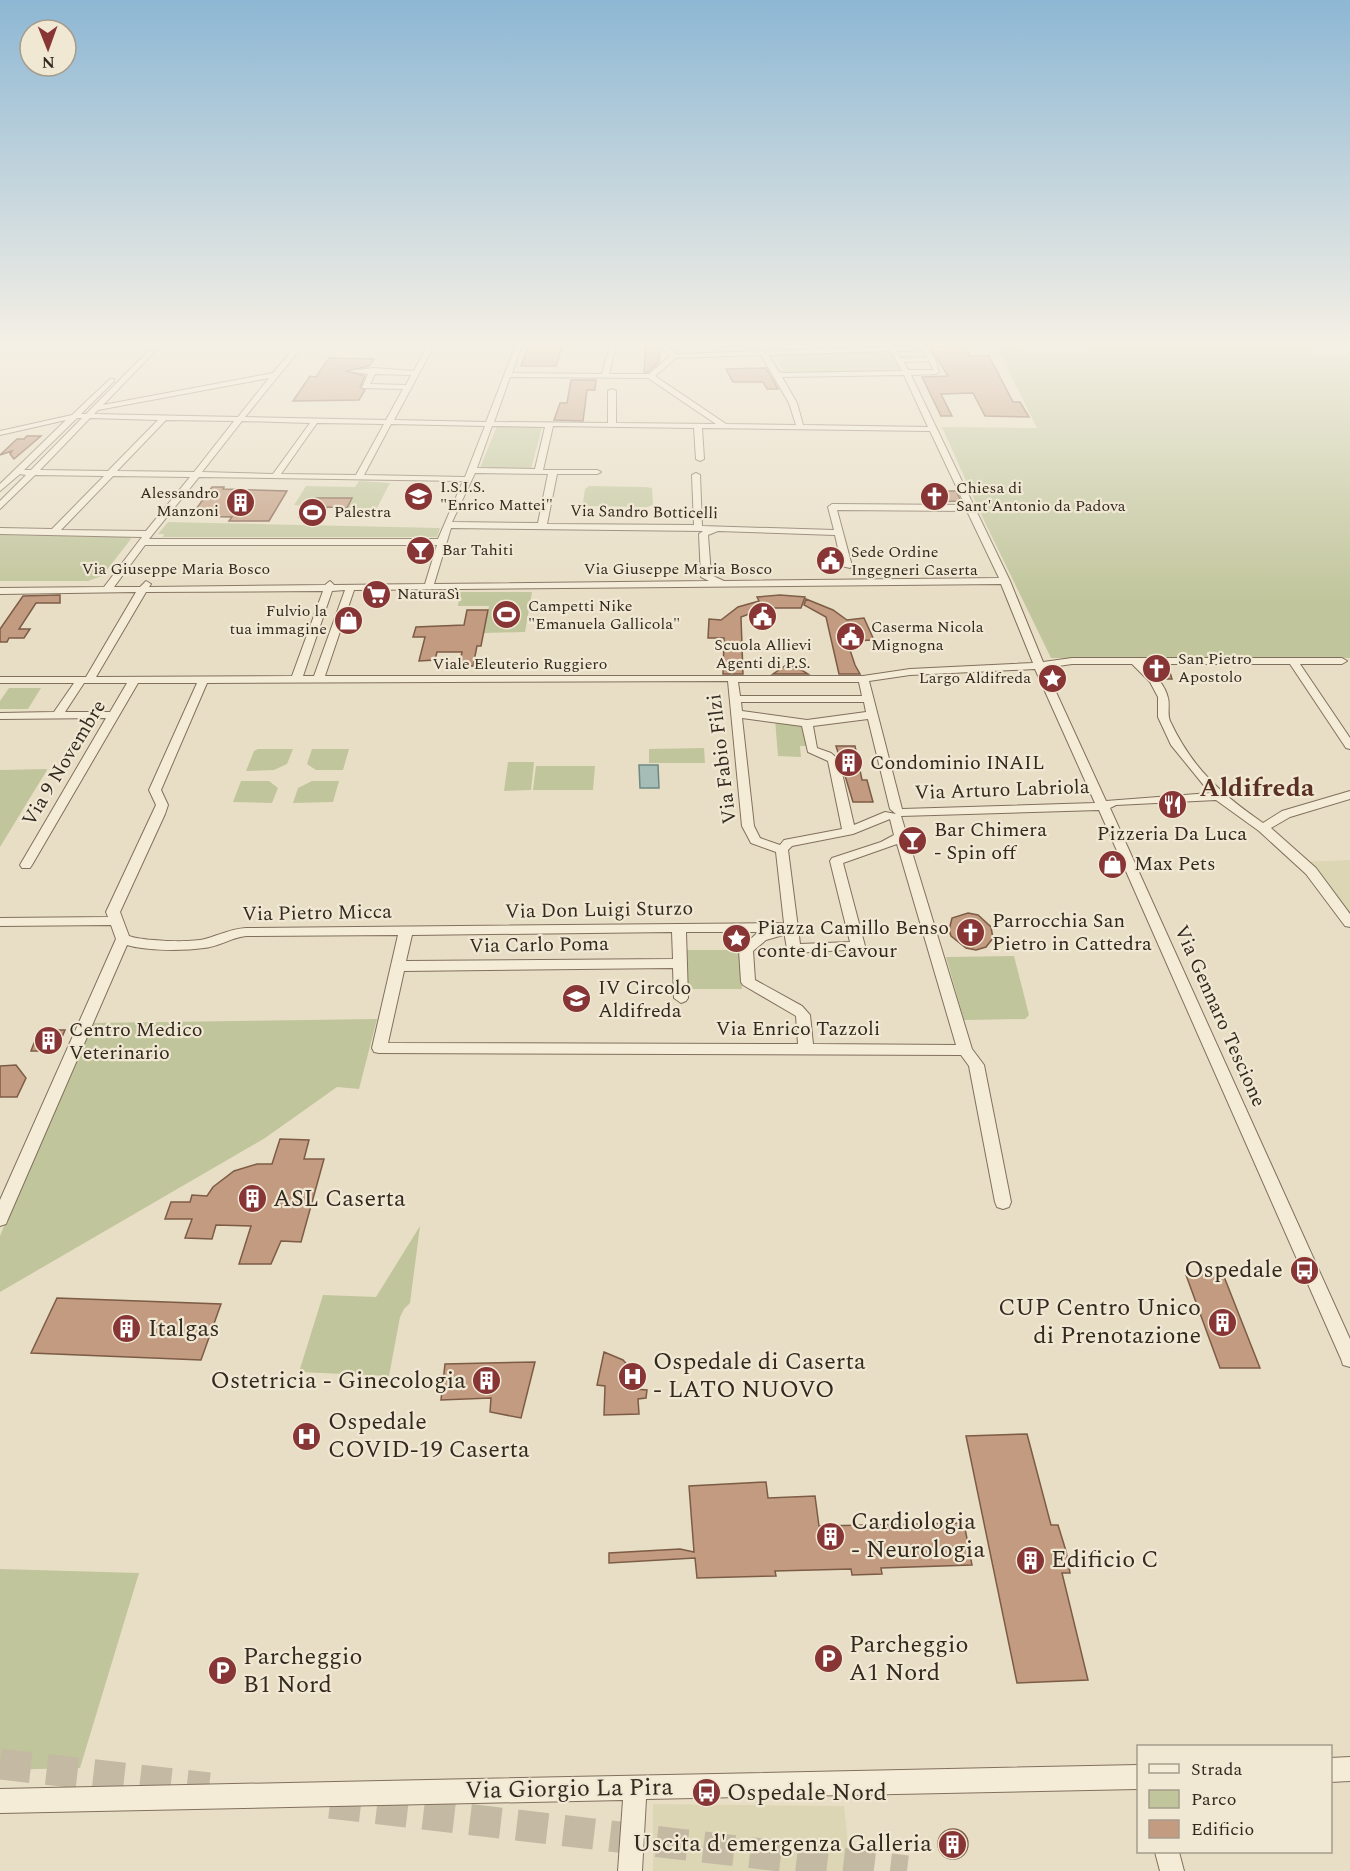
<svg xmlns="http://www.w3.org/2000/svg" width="1350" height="1871" viewBox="0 0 1350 1871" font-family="Spectral,serif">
<rect width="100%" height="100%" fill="#e8dec5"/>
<path fill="#ddd6b4" d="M1350 860V923L1301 862Z
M653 1804 844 1806 851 1871H653Z"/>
<path fill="#c0c59b" d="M1081 342H1303L1315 356H1350V658H1051L979 510 942 427 1037 428 995 344H1010L1016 351 1087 352Z
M887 351 893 355 902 372 791 374 782 371 777 356Z
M497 426 542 427 531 469 480 468Z
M359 481 390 483 377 508H347L351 498 310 500 306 506 294 505 306 486 355 487Z
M589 486 646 487 652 488 653 505 647 507 587 506 583 503 585 489Z
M168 522 440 528 437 537H163L164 534H158Z
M0 535 129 537 131 539 102 576 88 581H0Z
M460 592H532L525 632 484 633 489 606H458Z
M9 688H41L28 709H0V701Z
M775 719 807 723 811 746H800L801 757 778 756Z
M704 748 705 763H649V749Z
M258 749H293L287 764 274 770 246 771 254 751Z
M312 749H349L343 770H316L307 764Z
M508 762H534L531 790 504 791Z
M536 766H595L593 790H533Z
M47 769V770L0 847V770Z
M241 781H269L278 788 272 803 233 802Z
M312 781H339L333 802 293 803 298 788Z
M687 950H740L742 989H688Z
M1014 956 1029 1015 1025 1019 964 1020 946 957Z
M377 1019 359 1089 337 1087 265 1138 0 1292V1236L86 1023Z
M420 1226 410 1303 404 1309 400 1317 389 1376 299 1372 323 1295 376 1297Z
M0 1569 139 1573 80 1768 0 1770Z"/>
<path fill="#a6bcb6" stroke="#6e8982" stroke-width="1.5" d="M639 765H658L659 788H640Z"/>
<path fill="#c29b80" stroke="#7d5c46" stroke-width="1.5" d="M646 344 653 345 660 350 659 362 648 372H644Z
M965 346 970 356H989L1013 402H1020L1029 417 985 416 973 393 941 394 952 416H941L922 377 948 376 930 347Z
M528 347H562L556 366H521Z
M329 358 374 359 369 366 346 371 365 376 360 387 365 390 359 400 293 401 310 376 316 377Z
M766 368 778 389H767L763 382H733L726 369Z
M571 380H596L595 390H587L583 421 554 420 560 403H567Z
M27 436H41L14 459 10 454 12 451 0 455 17 439H24Z
M212 487H224L223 489 287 491 269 521H229L232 517 191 516Z
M925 491H956L961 501 929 502Z
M317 498H352L347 508 327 507 318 522H303L306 517H299L310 500Z
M60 595V603H36L19 629H30L24 638H9L7 642H0V629L23 596Z
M780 595 805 597 801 608H765L741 617 743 674H723L724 638H708L709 619 721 620 738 607 759 601 757 597Z
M806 599 833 610 847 620 864 618 874 640 847 641 855 665 860 674H839L826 617 804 605Z
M467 610H488L481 646H477L473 666H459L462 652H437L435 660 419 661 425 637H413L416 627 464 625Z
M785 666H795L808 674H773Z
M1149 666H1168L1172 679H1161Z
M836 746H855L862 780H867L873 802H853Z
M968 913 978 915 991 927 993 938 986 947 976 950 966 948 951 936 949 930 952 918Z
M39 1030H65L56 1051H31Z
M16 1065 26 1078 17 1097H0V1066Z
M280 1139 309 1140 304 1159H324L301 1242 281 1241 271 1264H239L251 1226 216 1225 212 1239 185 1238 192 1219H165L171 1202H190L192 1195 207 1196 213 1187 234 1171 257 1164H272Z
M1223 1274 1260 1368H1220L1186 1275Z
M57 1298 221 1304 201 1360 31 1353Z
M604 1352 623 1360 631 1369 635 1389 647 1390 646 1398 638 1399 639 1414 604 1415 605 1386 597 1385Z
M535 1362 521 1418 490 1412 491 1398 441 1400 445 1364Z
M1027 1434 1051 1525H1058L1066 1551 1070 1573H1062L1088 1680 1017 1683 966 1436Z
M766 1482 768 1498 815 1496 819 1526 964 1523 972 1565 881 1568 882 1574 852 1575 851 1569 775 1571 776 1576 697 1578 695 1558 609 1563V1553L680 1549 694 1552 689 1486Z
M938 1844a15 15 0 1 1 30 0a15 15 0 1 1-30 0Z"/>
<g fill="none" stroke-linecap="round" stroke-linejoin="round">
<path stroke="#c4baa4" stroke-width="31" stroke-dasharray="31 16" stroke-linecap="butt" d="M0 1764 209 1788
M330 1803 907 1871"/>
<defs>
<path id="minor" d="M157 342H164L103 405 273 373 299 342H306L245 417 386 420 403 389 362 388 368 374 348 371 374 368 414 371 429 342H436L394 420 486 422 517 342H523L512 373 602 374 611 342H617L609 374H649L670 356 656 342H663L676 354 889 347 886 342H893L895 347 920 346 918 342H1002L926 345 935 359 939 372 936 374 911 375 1010 581 1043 662 1072 658H1342L1347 661 1342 664H1300L1350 738V749L1346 748 1290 664H1144C1153 673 1165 684 1168 698 1170 705 1167 713 1170 721 1192 768 1221 794 1263 823L1282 811 1350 791V799L1290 817 1271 828 1316 868 1350 914V927L1345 926 1306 874 1259 831 1216 800 1116 805 1110 808 1350 1339V1367L1343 1365 1341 1359 1099 810 901 816 972 1049 984 1065 1011 1202 1009 1207 1003 1209 997 1207 995 1202 969 1066 961 1055 379 1053 374 1052 372 1048 398 935 246 936C230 938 218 947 204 948 183 951 147 951 127 945L8 1219 6 1224 0 1226V1200L116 939 111 925 0 926V918L108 917 106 912 156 805 149 790 197 683H138L32 865 30 868H22L20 865 106 718 0 719V713L54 712 74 683H0V677H86L136 592 0 594V588L104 587 142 537 0 534V528L52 529 104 476 35 475 0 509V501L26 475 20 474 0 491V484L66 420 0 435V431L72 415 110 379H114V381L81 414H86ZM922 350 927 357 901 358 897 351ZM891 351 902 371 782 373 779 372 768 355ZM761 355 789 403 796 425 726 424 655 376 676 358ZM929 361 934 370H908L904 362ZM375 374 411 375 406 385 370 384ZM904 375 928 427 803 425 797 403 782 377ZM510 377 648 378 716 424 616 423V391L612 389 608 391V423L494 422ZM269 378 238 417 94 414 98 410ZM77 418H82L31 470H24ZM90 418 158 420 108 471 40 470ZM166 420 234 421 194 472 117 471ZM242 421 310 423 273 474 202 472ZM317 423 384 424 356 475 281 474ZM391 424 485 426 465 477 364 475ZM492 426 545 427 535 469 477 468ZM553 426 694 428 696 459 700 461 704 459 702 428 930 431 965 505 832 504 828 507 834 530 702 526 700 475 696 473 692 475 694 525 547 524 557 474H597L601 472 597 470H543ZM475 473 548 474 538 523 452 522ZM113 476 190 477 146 531 61 530ZM199 477 463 481 438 539H149ZM837 510 967 511 999 578 724 581 711 575 708 535 718 531 835 535 842 566 850 568 852 566ZM451 528 703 531 699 534 701 577 709 581 434 584ZM145 545H437L425 584 334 585 330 581 325 585 149 587 151 584 146 581 140 587H114ZM1001 584 1033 663 910 669 863 676H325L354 590ZM345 590 314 676H303L332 591ZM323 591 292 676 96 677 146 592ZM1072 664H1132L1150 682 1158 697V717L1171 745 1210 793 1106 801 1045 668ZM1035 669 1095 803 902 809 869 681 910 675ZM728 681 742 826 751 843 776 852 784 923 246 928C231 929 219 935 205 939 190 943 143 941 129 936L120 912 165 814 168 805 161 790 207 683ZM738 682H859L862 696H740ZM84 683H127L110 712H65ZM741 702H864L866 712 807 720 742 711ZM742 718 802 726 808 752 828 761 842 829 784 840 780 845 760 838 754 826ZM868 719 890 809 896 814 885 812 854 825 839 760 831 753 817 748 813 726ZM890 819 894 835 881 842 832 858 830 861 850 942 800 944 788 850 792 846 853 834ZM897 844 956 1045 813 1044 810 1015 802 1006 755 980 753 951 766 940 783 935 784 931 787 949 794 953 863 949 865 946 843 863ZM672 932 673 959 406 961 412 935ZM686 932H764L756 934 739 950 741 982 743 985 796 1016 798 1044 388 1043 404 971 673 968 674 998 681 1003 686 1001 688 998Z
M1350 1757V1781L1330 1782V1758Z
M1138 1765V1789L646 1799 642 1871H618L623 1800 0 1813V1789Z
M1155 1852H1179L1184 1871H1160Z"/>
</defs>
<use href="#minor" stroke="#81705d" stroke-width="2"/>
<use href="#minor" fill="#f4ecd7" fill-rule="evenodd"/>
</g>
<linearGradient id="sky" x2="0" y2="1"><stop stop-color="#8db7d4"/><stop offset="0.57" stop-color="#f5f0e5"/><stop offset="1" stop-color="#f5f0e5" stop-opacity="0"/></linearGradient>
<rect width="1350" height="604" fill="url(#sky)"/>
<defs>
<symbol id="school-disc" viewBox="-11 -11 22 22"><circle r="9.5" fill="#883536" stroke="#f1e8d4"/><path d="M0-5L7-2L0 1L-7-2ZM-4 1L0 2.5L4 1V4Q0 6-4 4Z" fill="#fff"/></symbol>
<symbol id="church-disc" viewBox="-11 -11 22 22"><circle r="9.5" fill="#883536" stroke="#f1e8d4"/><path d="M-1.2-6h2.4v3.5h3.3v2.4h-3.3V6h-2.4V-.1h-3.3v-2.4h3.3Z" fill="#fff"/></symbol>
<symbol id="building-disc" viewBox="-11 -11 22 22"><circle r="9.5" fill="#883536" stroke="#f1e8d4"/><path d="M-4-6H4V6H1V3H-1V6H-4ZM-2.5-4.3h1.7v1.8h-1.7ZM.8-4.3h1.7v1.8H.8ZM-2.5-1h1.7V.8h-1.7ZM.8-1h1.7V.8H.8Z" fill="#fff"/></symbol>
<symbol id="stadium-disc" viewBox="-11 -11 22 22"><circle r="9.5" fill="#883536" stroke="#f1e8d4"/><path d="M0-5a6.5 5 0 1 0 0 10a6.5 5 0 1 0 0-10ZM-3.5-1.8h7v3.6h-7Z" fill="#fff"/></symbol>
<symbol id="bar-disc" viewBox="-11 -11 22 22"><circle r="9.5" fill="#883536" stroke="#f1e8d4"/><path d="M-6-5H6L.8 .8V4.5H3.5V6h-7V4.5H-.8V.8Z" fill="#fff"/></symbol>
<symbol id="civic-disc" viewBox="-11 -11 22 22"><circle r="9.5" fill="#883536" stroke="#f1e8d4"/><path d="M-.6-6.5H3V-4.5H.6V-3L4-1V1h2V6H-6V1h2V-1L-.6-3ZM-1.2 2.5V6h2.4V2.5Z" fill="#fff"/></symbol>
<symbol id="supermarket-disc" viewBox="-11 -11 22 22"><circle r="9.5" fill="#883536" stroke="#f1e8d4"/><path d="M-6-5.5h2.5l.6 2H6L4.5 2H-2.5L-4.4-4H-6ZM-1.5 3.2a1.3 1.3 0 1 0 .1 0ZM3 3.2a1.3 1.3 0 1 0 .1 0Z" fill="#fff"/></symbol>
<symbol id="shop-disc" viewBox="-11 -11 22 22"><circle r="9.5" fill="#883536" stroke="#f1e8d4"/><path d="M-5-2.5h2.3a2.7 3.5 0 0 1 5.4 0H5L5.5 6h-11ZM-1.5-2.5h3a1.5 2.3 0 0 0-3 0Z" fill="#fff"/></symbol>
<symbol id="sight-disc" viewBox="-11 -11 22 22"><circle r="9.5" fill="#883536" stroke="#f1e8d4"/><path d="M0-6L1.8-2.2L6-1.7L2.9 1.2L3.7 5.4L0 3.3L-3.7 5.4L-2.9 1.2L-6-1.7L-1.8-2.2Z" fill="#fff"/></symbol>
<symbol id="restaurant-disc" viewBox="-11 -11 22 22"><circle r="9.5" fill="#883536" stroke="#f1e8d4"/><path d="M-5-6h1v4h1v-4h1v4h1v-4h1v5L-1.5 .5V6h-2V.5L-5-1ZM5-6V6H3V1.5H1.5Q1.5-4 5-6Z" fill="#fff"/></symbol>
<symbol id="bus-disc" viewBox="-11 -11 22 22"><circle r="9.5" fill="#883536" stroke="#f1e8d4"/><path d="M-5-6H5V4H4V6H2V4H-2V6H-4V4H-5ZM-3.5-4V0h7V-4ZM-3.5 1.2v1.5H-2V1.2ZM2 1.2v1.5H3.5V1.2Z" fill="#fff"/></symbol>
<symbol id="hospital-disc" viewBox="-11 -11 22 22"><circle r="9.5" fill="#883536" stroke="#f1e8d4"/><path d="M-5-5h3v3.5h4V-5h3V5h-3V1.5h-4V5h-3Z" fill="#fff"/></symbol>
<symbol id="parking-disc" viewBox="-11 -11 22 22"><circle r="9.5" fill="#883536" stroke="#f1e8d4"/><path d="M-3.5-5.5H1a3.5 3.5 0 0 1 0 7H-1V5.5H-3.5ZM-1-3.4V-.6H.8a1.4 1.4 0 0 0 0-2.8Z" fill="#fff"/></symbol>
</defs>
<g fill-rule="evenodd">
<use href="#school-disc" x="402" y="480" width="33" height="33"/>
<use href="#church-disc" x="918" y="480" width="33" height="33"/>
<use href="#building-disc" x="224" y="486" width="33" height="33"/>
<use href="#stadium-disc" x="296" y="496" width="33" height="33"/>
<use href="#bar-disc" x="404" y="534" width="33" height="33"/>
<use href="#civic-disc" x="814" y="544" width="33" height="33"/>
<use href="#supermarket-disc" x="360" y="578" width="33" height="33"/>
<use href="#stadium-disc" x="490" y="598" width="33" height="33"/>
<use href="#civic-disc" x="746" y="600" width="33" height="33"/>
<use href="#shop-disc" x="332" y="604" width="33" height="33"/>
<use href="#civic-disc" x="834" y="620" width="33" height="33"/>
<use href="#church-disc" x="1140" y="652" width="33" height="33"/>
<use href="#sight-disc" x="1036" y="662" width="33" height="33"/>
<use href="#building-disc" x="832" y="746" width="33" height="33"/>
<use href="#restaurant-disc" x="1156" y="788" width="33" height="33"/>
<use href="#bar-disc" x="896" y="824" width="33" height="33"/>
<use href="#shop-disc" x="1096" y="848" width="33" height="33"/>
<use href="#church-disc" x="954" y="916" width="33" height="33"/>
<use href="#sight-disc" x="720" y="922" width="33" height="33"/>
<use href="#school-disc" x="560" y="982" width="33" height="33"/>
<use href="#building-disc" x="32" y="1024" width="33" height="33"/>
<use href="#building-disc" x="236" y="1182" width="33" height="33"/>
<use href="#bus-disc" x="1288" y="1254" width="33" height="33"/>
<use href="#building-disc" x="1206" y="1306" width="33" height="33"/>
<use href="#building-disc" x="110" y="1312" width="33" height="33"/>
<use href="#hospital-disc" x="616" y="1360" width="33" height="33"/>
<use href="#building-disc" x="470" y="1364" width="33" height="33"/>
<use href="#hospital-disc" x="290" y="1420" width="33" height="33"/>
<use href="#building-disc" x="814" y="1520" width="33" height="33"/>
<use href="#building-disc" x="1014" y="1544" width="33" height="33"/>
<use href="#parking-disc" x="812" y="1642" width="33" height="33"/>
<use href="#parking-disc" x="206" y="1654" width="33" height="33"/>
<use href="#bus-disc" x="690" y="1776" width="33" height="33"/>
<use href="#building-disc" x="936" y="1828" width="33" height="33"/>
</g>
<g text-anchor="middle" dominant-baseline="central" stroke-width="4.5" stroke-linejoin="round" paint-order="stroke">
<g font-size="16" fill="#33291f" stroke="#f1e8d4" text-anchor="start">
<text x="440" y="487">I.S.I.S.<tspan x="440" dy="18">"Enrico Mattei"</tspan></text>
<text x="956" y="488">Chiesa di<tspan x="956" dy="18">Sant'Antonio da Padova</tspan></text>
<text x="219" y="493" text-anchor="end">Alessandro<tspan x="219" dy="18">Manzoni</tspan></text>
<text x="334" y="512">Palestra</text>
<text x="442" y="550">Bar Tahiti</text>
<text x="851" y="552">Sede Ordine<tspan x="851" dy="18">Ingegneri Caserta</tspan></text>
<text x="397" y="594">NaturaSì</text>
<text x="528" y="606">Campetti Nike<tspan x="528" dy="18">"Emanuela Gallicola"</tspan></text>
<text x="327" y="611" text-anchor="end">Fulvio la<tspan x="327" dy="18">tua immagine</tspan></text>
<text x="871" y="627">Caserma Nicola<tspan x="871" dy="18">Mignogna</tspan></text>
<text x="763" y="645" text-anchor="middle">Scuola Allievi<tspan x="763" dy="18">Agenti di P.S.</tspan></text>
<text x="1178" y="659">San Pietro<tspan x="1178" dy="18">Apostolo</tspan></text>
<text x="1031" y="678" text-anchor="end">Largo Aldifreda</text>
</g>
<g font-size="16" fill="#33291f" stroke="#f1e8d4">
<text transform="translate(644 512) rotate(1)">Via Sandro Botticelli</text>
<text x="176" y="569">Via Giuseppe Maria Bosco</text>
<text x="678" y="569">Via Giuseppe Maria Bosco</text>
<text x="520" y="664">Viale Eleuterio Ruggiero</text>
</g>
<g font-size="20" fill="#33291f" stroke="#f1e8d4">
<text transform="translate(722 759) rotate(-97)">Via Fabio Filzi</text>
<text transform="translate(64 763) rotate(-59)">Via 9 Novembre</text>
<text transform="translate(1002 790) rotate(-2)">Via Arturo Labriola</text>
<text transform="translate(599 910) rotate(-1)">Via Don Luigi Sturzo</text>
<text transform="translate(317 913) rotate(-1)">Via Pietro Micca</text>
<text transform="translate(539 945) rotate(-1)">Via Carlo Poma</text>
<text transform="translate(1220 1016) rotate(66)">Via Gennaro Tescione</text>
<text x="798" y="1029">Via Enrico Tazzoli</text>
</g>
<g font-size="20" fill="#33291f" stroke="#f1e8d4" text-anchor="start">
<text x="870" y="763">Condominio INAIL</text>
<text x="934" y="830">Bar Chimera<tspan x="934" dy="23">- Spin off</tspan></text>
<text x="1172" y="834" text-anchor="middle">Pizzeria Da Luca</text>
<text x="1134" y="864">Max Pets</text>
<text x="992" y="921">Parrocchia San<tspan x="992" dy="23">Pietro in Cattedra</tspan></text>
<text x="757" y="928">Piazza Camillo Benso<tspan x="757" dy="23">conte di Cavour</tspan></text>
<text x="598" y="988">IV Circolo<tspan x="598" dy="23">Aldifreda</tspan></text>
<text x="69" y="1030">Centro Medico<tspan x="69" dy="23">Veterinario</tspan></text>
</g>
<g font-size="24" fill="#33291f" stroke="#f1e8d4" text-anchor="start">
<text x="273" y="1199">ASL Caserta</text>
<text x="1283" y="1270" text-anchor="end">Ospedale</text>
<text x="1201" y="1308" text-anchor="end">CUP Centro Unico<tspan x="1201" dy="28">di Prenotazione</tspan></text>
<text x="148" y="1329">Italgas</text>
<text x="653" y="1362">Ospedale di Caserta<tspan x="653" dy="28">- LATO NUOVO</tspan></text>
<text x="466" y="1381" text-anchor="end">Ostetricia - Ginecologia</text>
<text x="328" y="1422">Ospedale<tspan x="328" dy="28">COVID-19 Caserta</tspan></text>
<text x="851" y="1522">Cardiologia<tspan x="851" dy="28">- Neurologia</tspan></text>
<text x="1051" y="1560">Edificio C</text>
<text x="849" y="1645">Parcheggio<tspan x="849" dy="28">A1 Nord</tspan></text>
<text x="243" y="1657">Parcheggio<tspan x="243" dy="28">B1 Nord</tspan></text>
<text x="727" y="1793">Ospedale Nord</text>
<text x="932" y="1844" text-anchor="end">Uscita d'emergenza Galleria</text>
</g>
<g font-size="24" fill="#33291f" stroke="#f1e8d4">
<text transform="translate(569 1789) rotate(-1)">Via Giorgio La Pira</text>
</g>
<g font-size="26" font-weight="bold" fill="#5a2f24" stroke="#f1e8d4">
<text x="1257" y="788">Aldifreda</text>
</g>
</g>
<rect x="1137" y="1745" width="195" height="108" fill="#f1e8d4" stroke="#a59c8c" stroke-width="1.5"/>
<rect x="1149" y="1764" width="30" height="9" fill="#f4ecd7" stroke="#a59c8c" stroke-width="1.5"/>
<text x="1191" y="1775" font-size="18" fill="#33291f">Strada</text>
<rect x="1149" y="1790" width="30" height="18" fill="#c0c59b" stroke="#a59c8c" stroke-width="1.5"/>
<text x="1191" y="1805" font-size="18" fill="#33291f">Parco</text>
<rect x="1149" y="1820" width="30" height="18" fill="#c29b80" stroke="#a59c8c" stroke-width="1.5"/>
<text x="1191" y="1835" font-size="18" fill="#33291f">Edificio</text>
<g transform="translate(48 48) rotate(179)"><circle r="28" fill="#f1e8d4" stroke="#a59c8c" stroke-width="1.5"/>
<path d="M0-4.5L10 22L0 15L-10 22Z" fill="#883536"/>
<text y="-9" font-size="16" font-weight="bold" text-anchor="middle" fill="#33291f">N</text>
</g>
</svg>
